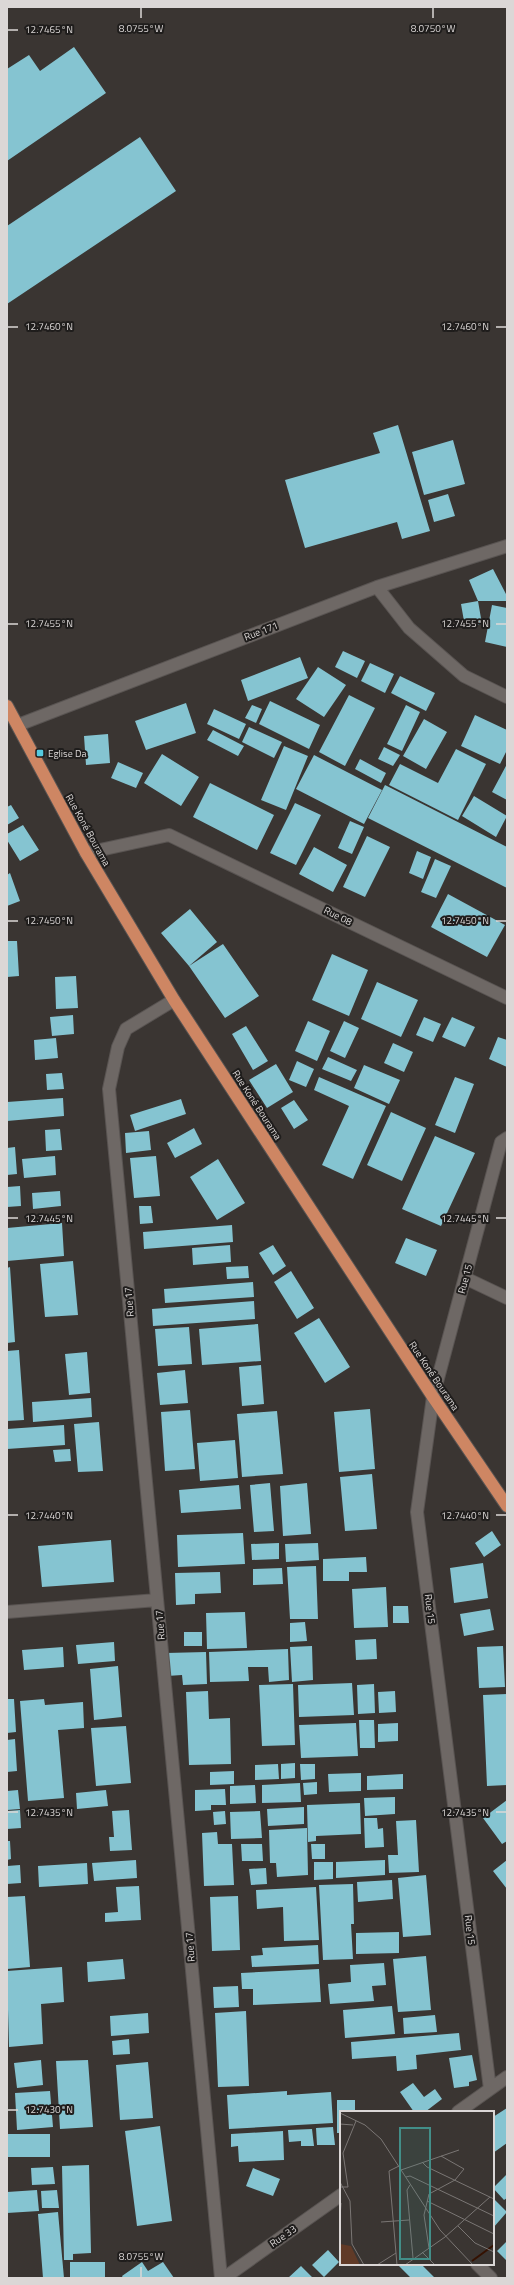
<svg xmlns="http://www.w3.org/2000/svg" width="514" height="2285" viewBox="0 0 514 2285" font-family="'Titillium Web',sans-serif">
<rect width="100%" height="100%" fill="#3a3532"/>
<path fill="#85c4d1" d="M74 47 106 93 7 161V69L29 55 40 71Z
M140 137 176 191 7 304V226Z
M398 425 430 531 402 539 397 522 305 548 285 480 380 453 373 433Z
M453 440 465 484 424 495 412 452Z
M448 494 455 516 434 522 428 500Z
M493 569 507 596V601H478L469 580Z
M478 601 482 624 465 627 461 604Z
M492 605 507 608V647L485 642Z
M343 651 365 661 357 678 335 667Z
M300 657 308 678 248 701 241 680Z
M370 663 394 674 385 693 361 681Z
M318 667 346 685 324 717 296 699Z
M400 676 435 693 426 711 391 693Z
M349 695 375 708 345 766 319 752Z
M270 701 320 725 309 749 259 724Z
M186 703 196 733 146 750 135 721Z
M252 705 262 709 256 723 245 718Z
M406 705 420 712 402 751 387 744Z
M214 709 246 724 239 739 207 724Z
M475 715 507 730V750L500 764 461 746Z
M424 719 447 732 426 769 403 756Z
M249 727 282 742 274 758 242 742Z
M213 730 244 746 238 756 207 740Z
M108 734 110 763 86 765 84 736Z
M284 746 308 756 286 810 261 800Z
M384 747 400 755 393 766 378 759Z
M456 749 486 764 458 820 389 785 400 764 438 783Z
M162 754 199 777 181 806 144 783Z
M314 755 382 790 364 824 296 789Z
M360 759 386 773 381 783 355 769Z
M118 762 143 773 136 788 111 778Z
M507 764V800L492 792Z
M210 783 274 815 257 850 193 817Z
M385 785 507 847V888L368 818Z
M474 796 507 816 496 837 462 816Z
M295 803 321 815 296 865 270 853Z
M11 805 19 818 7 825V807Z
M350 821 364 827 352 854 338 848Z
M23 825 39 850 20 861 7 840V834Z
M367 836 390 847 365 897 343 887Z
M314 847 347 865 333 892 299 874Z
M417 851 431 857 423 879 409 873Z
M435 859 451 866 436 898 421 892Z
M10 873 20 901 7 906V875Z
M448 894 505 925 487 957 431 927Z
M190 909 217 942 189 966 161 933Z
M7 941H17L19 976 7 977Z
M223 944 259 996 225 1018 189 966Z
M332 954 368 970 349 1016 312 1000Z
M76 976 78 1008 56 1009 55 977Z
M377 982 418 1000 401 1037 361 1019Z
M73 1015 74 1034 52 1036 50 1017Z
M424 1017 441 1024 433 1042 416 1035Z
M452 1017 475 1027 465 1047 442 1037Z
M308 1021 330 1031 317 1061 295 1051Z
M344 1021 359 1028 345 1058 330 1051Z
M246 1026 268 1061 253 1070 232 1034Z
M498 1037 507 1040V1067L489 1059Z
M56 1038 58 1058 35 1060 34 1040Z
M393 1043 413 1052 404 1072 384 1063Z
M328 1057 357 1070 351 1081 322 1069Z
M297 1061 314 1069 306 1087 289 1080Z
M276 1064 293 1092 267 1108 249 1080Z
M364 1065 400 1080 389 1104 354 1088Z
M62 1073 64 1089 47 1090 46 1074Z
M319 1077 386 1106 353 1179 322 1165 349 1106 314 1090Z
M455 1077 474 1084 455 1133 435 1125Z
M63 1098 64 1116 7 1121V1102Z
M181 1099 186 1114 135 1131 130 1115Z
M294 1100 308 1120 294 1129 281 1108Z
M391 1112 426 1128 402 1181 367 1165Z
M194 1128 202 1144 175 1158 167 1143Z
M60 1129 62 1150 46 1151 45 1130Z
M149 1131 151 1150 126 1153 125 1133Z
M435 1136 475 1153 441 1226 402 1209Z
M15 1147 17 1174 7 1175V1148Z
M55 1156 56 1175 24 1178 22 1159Z
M156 1156 160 1196 134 1198 130 1158Z
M218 1159 245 1203 217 1220 190 1177Z
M20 1186 21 1206 7 1207V1187Z
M60 1191 61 1206 33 1209 32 1193Z
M139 1206H151L153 1223 140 1224Z
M62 1223 64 1256 7 1261V1228Z
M232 1225 233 1242 144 1249 143 1232Z
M406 1238 437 1250 426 1276 395 1263Z
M230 1245 231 1262 193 1265 192 1248Z
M273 1245 286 1266 273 1275 259 1253Z
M73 1261 78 1315 45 1317 40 1264Z
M248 1266 249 1278 227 1279 226 1267Z
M10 1267 15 1342 7 1343V1268Z
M291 1271 314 1308 297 1319 274 1282Z
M253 1282 254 1297 165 1303 164 1289Z
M254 1301 255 1319 153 1326 152 1309Z
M319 1318 350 1367 325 1383 294 1333Z
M258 1324 261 1361 202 1365 199 1329Z
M189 1327 192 1364 158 1366 155 1329Z
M19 1350 24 1420 7 1421V1351Z
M87 1352 90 1393 69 1395 65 1354Z
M261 1365 264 1404 242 1406 239 1367Z
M185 1370 188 1403 160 1405 157 1373Z
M91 1398 92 1417 33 1422 32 1402Z
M370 1409 375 1469 339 1472 334 1412Z
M190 1410 195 1469 165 1471 161 1412Z
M277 1411 283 1474 242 1477 237 1414Z
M99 1422 103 1471 78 1472 74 1424Z
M64 1425 65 1445 7 1449V1429Z
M235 1440 238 1478 200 1481 197 1443Z
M70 1449 71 1461 55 1462 53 1450Z
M372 1474 377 1529 345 1531 340 1477Z
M270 1483 274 1531 254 1532 250 1485Z
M307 1483 311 1534 283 1536 280 1486Z
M239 1485 241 1509 181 1513 179 1490Z
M492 1531 501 1545 484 1557 475 1543Z
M243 1533 245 1564 178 1567 177 1535Z
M111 1540 114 1582 42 1587 38 1546Z
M279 1543V1559L252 1560 251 1544Z
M318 1543 319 1560 286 1562 285 1544Z
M366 1557 367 1572H349V1581H323V1559Z
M483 1563 488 1598 454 1603 450 1568Z
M316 1566 318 1619H290L287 1567Z
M282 1568 283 1584 253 1585V1569Z
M220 1572 221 1593 195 1594V1604L176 1605 175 1573Z
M386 1587 388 1627 354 1628 352 1589Z
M393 1606H408L409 1623H393Z
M490 1609 494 1630 464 1636 460 1614Z
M245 1612 247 1648 207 1649 206 1613Z
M305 1622 307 1641 290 1642V1623Z
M184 1632H202V1646H184Z
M376 1639 377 1659 356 1660 355 1640Z
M114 1642 115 1661 78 1664 76 1645Z
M312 1646 313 1680 292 1682 290 1647Z
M503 1646 505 1687 479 1688 477 1647Z
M63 1647 64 1667 24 1670 22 1650Z
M288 1649 289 1680 269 1682 268 1667H248L249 1681 210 1682 209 1652Z
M206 1652 207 1684 183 1685 182 1675 167 1676 166 1653Z
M118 1666 122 1717 94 1720 90 1669Z
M352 1683 354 1715 299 1717 298 1685Z
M293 1684 295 1745 262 1746 259 1685Z
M374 1684 375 1713 358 1714 357 1685Z
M208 1691 209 1719 230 1718 231 1764 189 1765 186 1692Z
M395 1691 396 1712 379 1713 378 1692Z
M507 1694V1785L487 1786 483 1695Z
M7 1699H14L16 1732 7 1733Z
M44 1699 45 1705 83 1702 84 1728 58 1730 64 1798 28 1801 20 1701Z
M359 1720H374L375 1748H360Z
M356 1723 358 1756 301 1758 299 1725Z
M398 1723V1741L378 1742V1724Z
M126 1726 131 1783 96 1786 91 1728Z
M15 1739 17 1771 7 1772V1740Z
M295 1763V1778L281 1779V1764Z
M278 1764 279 1779 255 1780V1765Z
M300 1764H315V1779L301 1780Z
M234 1771V1784L210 1785V1772Z
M361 1773V1791L329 1792 328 1774Z
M403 1774V1789L367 1790V1776Z
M317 1782V1794L304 1795 303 1783Z
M300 1783 301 1802 262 1803V1785Z
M255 1785 256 1803 230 1804V1786Z
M225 1789 226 1805H211V1810L195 1811V1790Z
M18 1790 20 1809 7 1810V1791Z
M106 1790 108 1806 77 1809 76 1793Z
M395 1797V1814L365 1816 364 1798Z
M507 1800V1841L502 1844 483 1818Z
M360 1803 361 1834 316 1836V1841L308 1842 307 1805Z
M304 1807V1824L268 1826 267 1809Z
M20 1810 21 1828 7 1829V1811Z
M129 1810 132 1850 110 1851 109 1837H114L112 1811Z
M225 1811 226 1824 214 1825 213 1812Z
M260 1811 262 1838 231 1839 230 1812Z
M364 1818H377L378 1829 383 1828 384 1847 365 1848Z
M416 1820 419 1872 389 1873 388 1855H398L396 1821Z
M307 1828 308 1875 277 1877 276 1863H270L269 1830Z
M217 1832 218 1844H232L234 1885 204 1886 202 1833Z
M7 1841H10L11 1859 7 1860Z
M241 1844H262L263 1861H242Z
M311 1844H325V1859H312Z
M136 1860 137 1878 94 1881 92 1863Z
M385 1860V1875L336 1878V1862Z
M507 1860V1889L493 1871Z
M314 1862H333V1879L314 1880Z
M87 1863 88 1884 39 1887 38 1866Z
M20 1865 21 1883 7 1884V1866Z
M266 1868 267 1884 251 1885 249 1869Z
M426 1875 431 1935 403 1937 398 1878Z
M392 1880 393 1899 358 1902 357 1882Z
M353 1884 354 1924H351L353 1959 323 1960 319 1885Z
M139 1886 141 1920 105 1922V1913L118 1912 116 1887Z
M316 1887 319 1940 284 1941 283 1907 257 1909 256 1890Z
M25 1896 30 1967 7 1969V1897Z
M238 1896 240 1950 212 1951 210 1897Z
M399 1932V1953L356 1954V1933Z
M318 1945 319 1964 252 1967 251 1956 263 1955 262 1948Z
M426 1956 431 2010 398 2012 393 1959Z
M123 1959 125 1979 88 1982 87 1962Z
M384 1963 386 1985 372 1986 374 2001 330 2004 328 1984 351 1982 350 1965Z
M62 1967 64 2002 41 2004 43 2044 9 2047 7 1971Z
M319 1969 321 2002 253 2005V1989H242L241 1973Z
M238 1986 239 2007 214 2008 213 1987Z
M392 2006 395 2034 345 2038 343 2010Z
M246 2011 249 2086 218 2087 215 2013Z
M148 2013 149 2033 111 2036 110 2016Z
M435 2015 437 2032 404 2034 403 2018Z
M459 2033 461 2050 416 2055 417 2069 397 2071 396 2056 352 2059 351 2042Z
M129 2039 130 2054 113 2055 112 2041Z
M472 2055 477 2080 469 2082V2086L454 2088 449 2058Z
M41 2060 43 2085 17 2088 14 2063Z
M88 2060 93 2127 60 2129 56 2061Z
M148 2062 153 2118 120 2120 116 2065Z
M413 2083 424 2097 435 2089 442 2099 425 2112H414L400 2092Z
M50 2091 53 2127 17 2130 15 2093Z
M287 2091V2095L331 2092 333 2123 229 2129 227 2095Z
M337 2100H355V2112H341V2133H337Z
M507 2108V2143L493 2153V2117Z
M160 2126 172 2221 137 2226 125 2131Z
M333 2127 335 2145H317L316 2128Z
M312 2129 314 2146H301V2141L289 2142 288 2130Z
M283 2131 284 2160 239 2162 238 2146 231 2147V2134Z
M7 2134H50V2157H7Z
M89 2165 91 2253 73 2254V2260H64L62 2166Z
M53 2167 55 2184 32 2185 31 2168Z
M253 2168 280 2179 273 2196 246 2186Z
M507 2174V2198L504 2200 493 2188Z
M37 2190 39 2211 7 2213V2192Z
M57 2190 59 2208H42L41 2191Z
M493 2198 507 2212 493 2228Z
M58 2212 64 2278H43L38 2214Z
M507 2241V2261L497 2251Z
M328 2250 339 2262 324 2277 312 2265Z
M70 2262H105V2278H70Z
M142 2262 148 2271 163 2262 174 2278H123L122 2276Z
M397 2264H421L435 2278H411Z
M301 2266 313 2278H288Z"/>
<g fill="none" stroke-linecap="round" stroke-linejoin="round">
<defs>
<path id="street" d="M377 587 409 628 464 676 507 697
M18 725 377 587 507 546
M86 853 169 835 507 998
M174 1000 126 1029 118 1047 109 1089 221 2278
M465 1278 507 1298
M7 1612 157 1600
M490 2089 417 1512 433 1397 501 1142 507 1138
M458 2112 507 2077
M477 2264 491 2278
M224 2278 341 2195"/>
<path id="highway" d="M7 706 86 853 174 1000 433 1397 507 1506"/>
</defs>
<use href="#street" stroke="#595452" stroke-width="14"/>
<use href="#highway" stroke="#595452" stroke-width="14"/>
<use href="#street" stroke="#6e6865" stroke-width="12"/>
<use href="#highway" stroke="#ce8663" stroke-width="12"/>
</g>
<path fill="none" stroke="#dbd7d6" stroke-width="1.5" d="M141 8V18M433 8V18M8 30H18M8 327H18M496 327H506M8 624H18M496 624H506M8 921H18M496 921H506M8 1218H18M496 1218H506M8 1515H18M496 1515H506M8 1812H18M496 1812H506M8 2110H18M141 2267V2277"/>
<rect fill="#55cadf" stroke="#1f1d1c" stroke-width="1.5" x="36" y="749" width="8" height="8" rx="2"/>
<g text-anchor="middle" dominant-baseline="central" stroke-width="4" stroke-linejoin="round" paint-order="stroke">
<g font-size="10" fill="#dbd7d6" stroke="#1f1d1c">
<text transform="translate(261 631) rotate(-21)">Rue 171</text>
<text transform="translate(88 830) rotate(61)">Rue Koné Bourama</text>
<text transform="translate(338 916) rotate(26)">Rue 08</text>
<text transform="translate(257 1105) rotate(57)">Rue Koné Bourama</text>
<text transform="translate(465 1279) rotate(-75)">Rue 15</text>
<text transform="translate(129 1302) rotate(-95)">Rue 17</text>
<text transform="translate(434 1376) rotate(56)">Rue Koné Bourama</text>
<text transform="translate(430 1609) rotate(83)">Rue 15</text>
<text transform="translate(160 1625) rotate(-95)">Rue 17</text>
<text transform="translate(470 1930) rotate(83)">Rue 15</text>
<text transform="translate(190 1947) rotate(-95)">Rue 17</text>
<text transform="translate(283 2236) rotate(-35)">Rue 33</text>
</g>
<g font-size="10" fill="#dbd7d6" stroke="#1f1d1c" text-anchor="start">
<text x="48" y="753">Eglise Da</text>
</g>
</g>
<g transform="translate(340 2111)">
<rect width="154" height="154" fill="#3a3532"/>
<path d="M0 133 11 135 20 154H0Z" fill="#603a27"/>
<path fill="none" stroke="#351100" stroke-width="2" d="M132 150 154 134"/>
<path fill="none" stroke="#7a7674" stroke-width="1" d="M0 2 25 14 41 28 100 119 133 154M0 13 13 14M82 51 87 56 154 88M61 59 119 39M66 66 70 65 154 105M0 71 10 90 12 133 24 154M70 74 67 79 73 147M0 76H8L3 42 16 10M87 90 154 123M0 107 1 92M41 111 69 109M118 115 135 132 154 141M89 137 84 104 89 83 115 69 124 58 101 45M82 141 95 154M37 154 56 142M57 154 49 60 59 55M65 154 105 126 150 86"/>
<path fill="#428e88" fill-opacity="0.15" stroke="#428e88" stroke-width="2" d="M60 17H90V148H60Z"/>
<rect width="154" height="154" fill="none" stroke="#dbd7d6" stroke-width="2"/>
</g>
<g font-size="10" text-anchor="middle" fill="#dbd7d6" stroke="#1f1d1c" stroke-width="4" stroke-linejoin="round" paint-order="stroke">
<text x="141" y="32">8.0755°W</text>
<text x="433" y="32">8.0750°W</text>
<text x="49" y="33">12.7465°N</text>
<text x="49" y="330">12.7460°N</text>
<text x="465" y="330">12.7460°N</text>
<text x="49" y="627">12.7455°N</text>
<text x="465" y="627">12.7455°N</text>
<text x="49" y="924">12.7450°N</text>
<text x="465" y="924">12.7450°N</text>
<text x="49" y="1222">12.7445°N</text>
<text x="465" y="1222">12.7445°N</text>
<text x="49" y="1519">12.7440°N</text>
<text x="465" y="1519">12.7440°N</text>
<text x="49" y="1816">12.7435°N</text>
<text x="465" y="1816">12.7435°N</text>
<text x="49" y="2113">12.7430°N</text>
<text x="141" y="2260">8.0755°W</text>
</g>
<rect width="514" height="2285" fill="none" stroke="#dbd7d6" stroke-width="16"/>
</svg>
